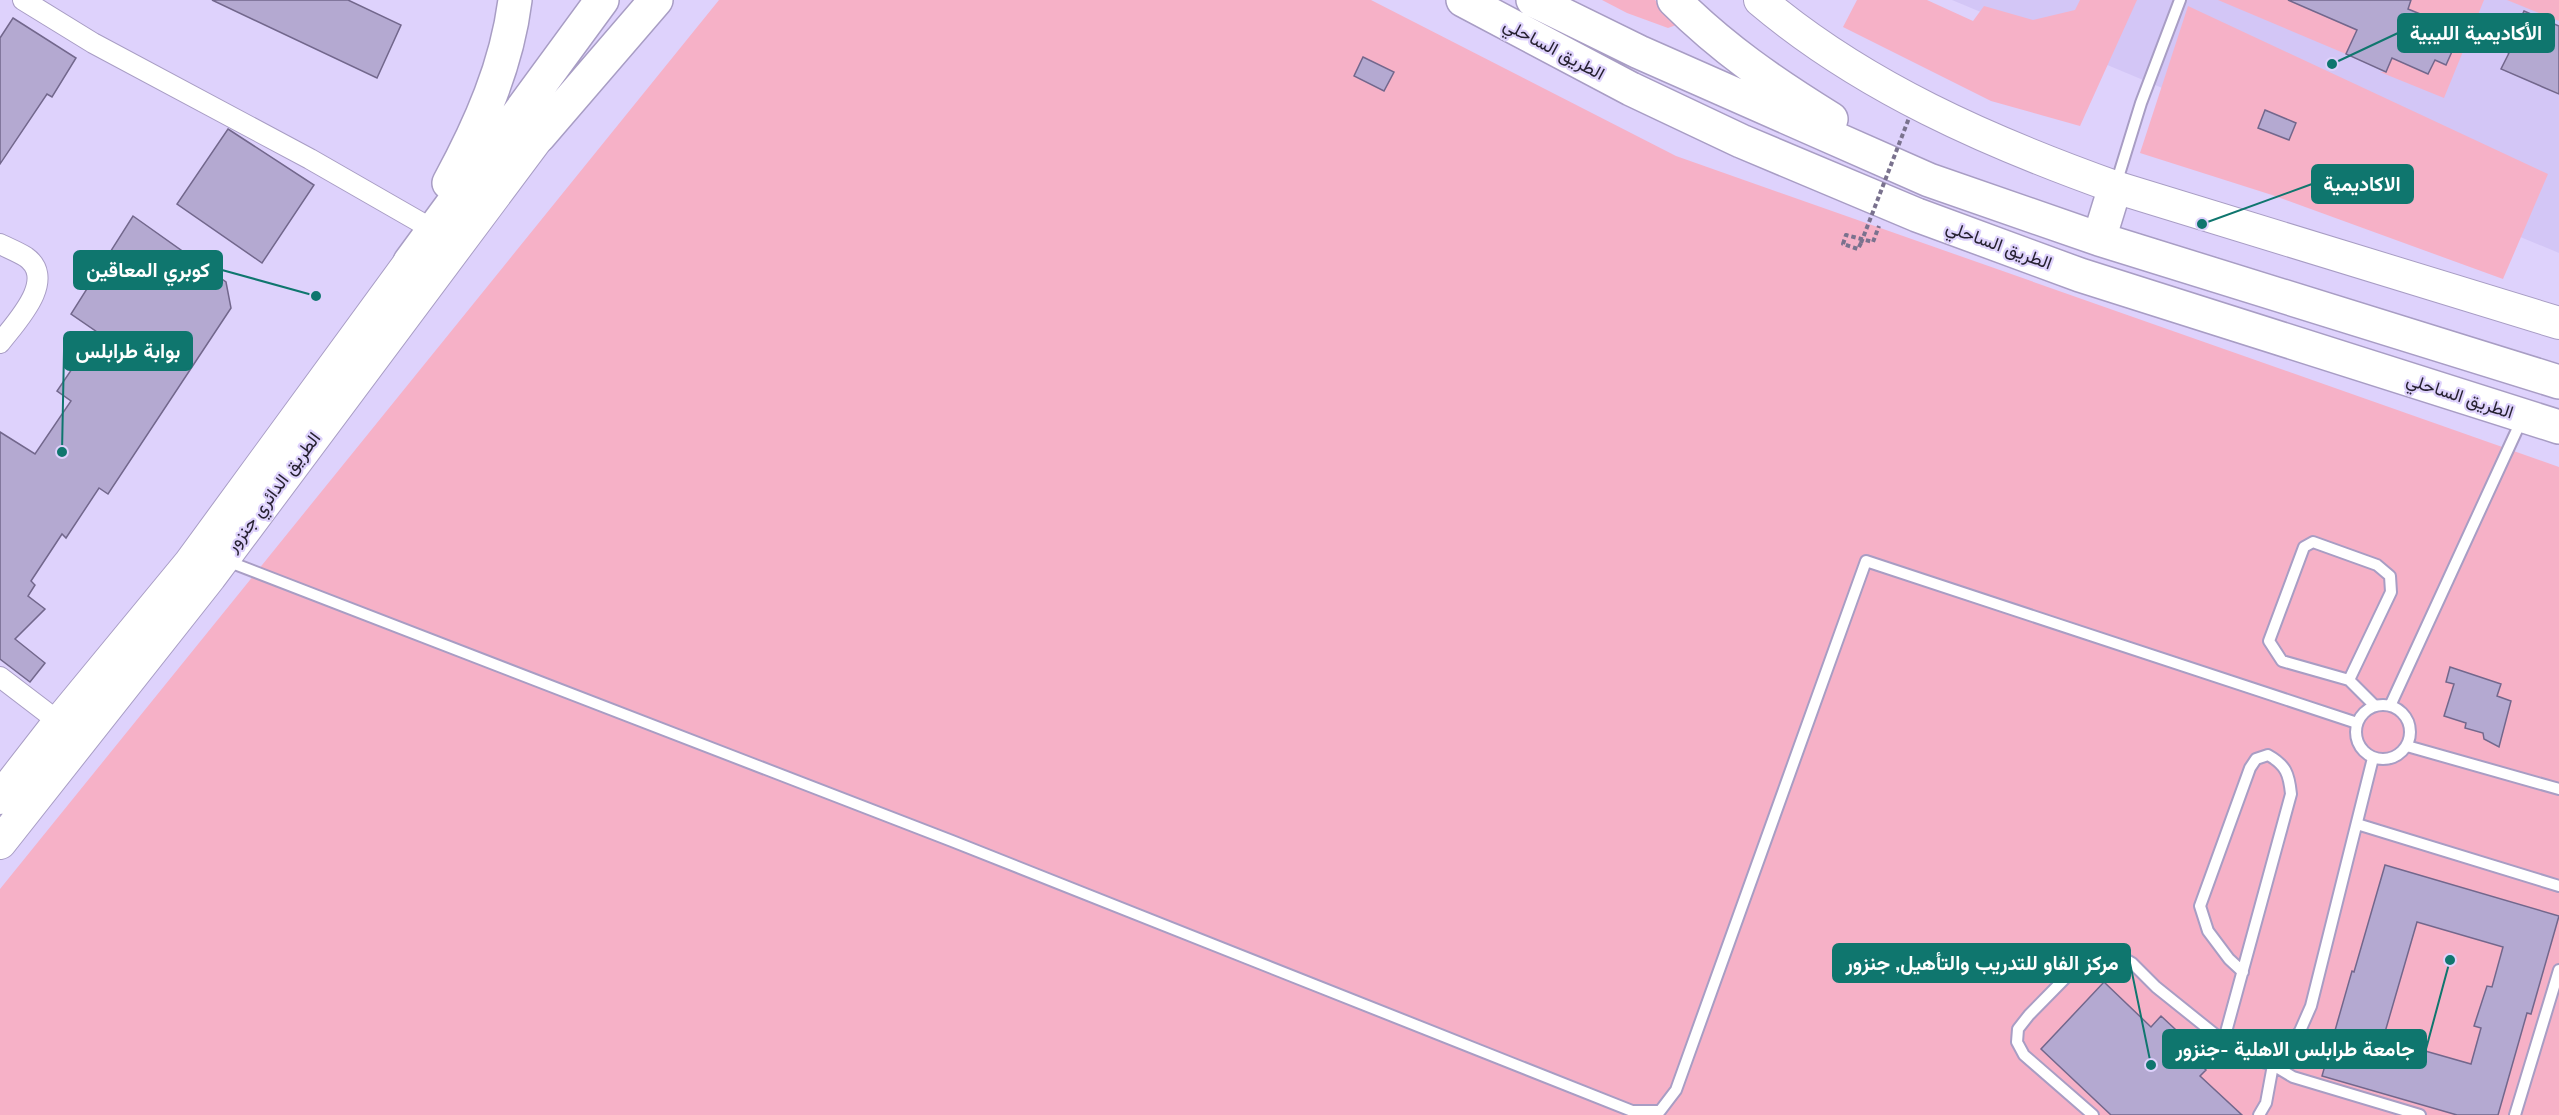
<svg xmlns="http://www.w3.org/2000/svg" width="2559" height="1115" viewBox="0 0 2559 1115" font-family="'Nunito Sans',Vazirmatn,sans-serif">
<rect width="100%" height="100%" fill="#ded2fc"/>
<path fill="#d3c6f6" d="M1952 0H2559V253L2258 128Z"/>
<path fill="#f6b1c7" d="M719 0H1371L1676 156 2559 467V1115H0V889Z
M1602 0H1655L1679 24 1668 28 1627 13Z
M1857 0H1927L1973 21 1984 6 2033 20 2075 10 2080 0H2137L2080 126 1991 101 1843 27Z
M2218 0H2303L2301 6 2357 30 2346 54Z
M2409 0H2484L2444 98 2380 72H2386L2392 58 2428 74 2435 60 2446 64 2454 47 2445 42 2450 26 2406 8Z
M2507 0H2559V21Z
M2188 6 2548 174 2503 279 2272 195 2140 153Z"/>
<path fill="#b4a9d1" stroke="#72678c" stroke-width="1.5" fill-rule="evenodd" d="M212 0H348L401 25 377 78Z
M2288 0H2411L2408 9 2452 27 2445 42 2454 47 2446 65 2435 60 2428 74 2392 58 2386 72 2346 54 2357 30Z
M2524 11 2559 26V94L2501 69 2509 53 2490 45 2498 26 2514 33Z
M13 18 76 58 52 97 47 94 0 164V38Z
M1363 57 1394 72 1384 91 1354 76Z
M2265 110 2296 123 2289 140 2258 128Z
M228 129 314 185 262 263 177 204Z
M133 216 226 282 231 308 108 494 99 488 66 538 62 534 31 581 35 585 28 596 45 609 15 639 45 663 30 682 0 659V432L35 454 71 401 57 391 97 332 71 314Z
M2450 667 2501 684 2497 696 2511 701 2499 747 2484 739 2483 733 2465 728 2466 723 2444 716 2454 684 2446 682Z
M2385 865 2559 916 2531 1014 2527 1013 2498 1115H2457L2322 1076 2352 971 2354 972ZM2417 922 2503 947 2492 987 2487 986 2474 1026 2481 1028 2471 1064 2383 1039Z
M2104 982 2151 1027 2161 1016 2175 1029 2169 1035 2206 1070 2200 1076 2242 1115H2111L2041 1049Z"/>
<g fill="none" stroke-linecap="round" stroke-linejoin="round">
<defs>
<path id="lane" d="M2116 184 2141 103 2180 0
M227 561 952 841 1632 1111H1660L1676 1090 1866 561 2357 723
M2349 680 2391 592 2390 576 2377 565 2313 542 2304 547 2269 641 2282 661 2349 680 2375 706
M2356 732a27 27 0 1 1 54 0a27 27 0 1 1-54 0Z
M2390 706 2522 419
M2407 746 2559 789
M2357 824 2559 886
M2223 1043 2291 794C2289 774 2286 765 2268 755L2256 759 2250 768 2200 906 2208 931 2229 959 2243 972
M2093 1115 2024 1055 2017 1042 2018 1029 2029 1015 2084 959 2100 951 2115 953 2132 963 2156 987 2242 1056 2273 1065 2293 1077 2420 1115
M2259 1115 2266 1103 2273 1065 2300 1031 2311 1006 2373 758
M2515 1115 2559 970"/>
<path id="street" d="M23 0 93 43 310 159 425 225
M0 244C8 248 18 252 26 257 58 280 15 323 0 343
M0 677 59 722"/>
<path id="primary" d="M1760 0C1863 87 1989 142 2115 187L2559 323
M0 798 59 722 190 563 410 262
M0 843 210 577 539 136"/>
<path id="highway" d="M1463 0 1631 89 1741 141 1917 215 2080 275 2559 427
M1533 0 1639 52 1929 180 2099 239 2559 382
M1674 0C1723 49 1773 83 1831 119
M539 136 656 0
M449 183C480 126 507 65 515 0
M2099 239 2115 187
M410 262 602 0"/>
</defs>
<use href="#lane" stroke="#a89dc4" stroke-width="14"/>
<use href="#street" stroke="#a89dc4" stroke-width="22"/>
<use href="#primary" stroke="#a89dc4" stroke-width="34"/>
<use href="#highway" stroke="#a89dc4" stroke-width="36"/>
<path stroke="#7a728e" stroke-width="4" stroke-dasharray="4.5 3" stroke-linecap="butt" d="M1861 243 1858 249 1843 244 1846 235 1873 242 1879 226"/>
<use href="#lane" stroke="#fff" stroke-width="10"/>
<use href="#street" stroke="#fff" stroke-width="20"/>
<use href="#primary" stroke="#fff" stroke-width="32"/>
<use href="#highway" stroke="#fff" stroke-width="33"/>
<path stroke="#7a728e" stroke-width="4" stroke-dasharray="4.5 3" stroke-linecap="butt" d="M1861 243 1909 118"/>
</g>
<g text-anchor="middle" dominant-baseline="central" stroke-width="4.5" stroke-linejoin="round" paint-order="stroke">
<g font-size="18" fill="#262131" stroke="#ded2fc">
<text transform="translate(1554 49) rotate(28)">الطريق الساحلي</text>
<text transform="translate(1999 245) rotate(20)">الطريق الساحلي</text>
<text transform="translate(2460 396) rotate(18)">الطريق الساحلي</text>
<text transform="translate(273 492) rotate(-53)">الطريق الدائري جنزور</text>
</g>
</g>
<path fill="none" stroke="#0f766e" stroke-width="2" d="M2332 64L2398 33M2202 224L2312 184M316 296L222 270M62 452L64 351M2151 1065L2130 963M2450 960L2426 1049"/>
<g fill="#0f766e" stroke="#ded2fc" stroke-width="2">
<circle cx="2332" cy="64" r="6"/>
<circle cx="2202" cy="224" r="6"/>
<circle cx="316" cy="296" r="6"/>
<circle cx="62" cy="452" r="6"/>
<circle cx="2151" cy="1065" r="6"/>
<circle cx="2450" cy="960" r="6"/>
</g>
<g fill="#0f766e" stroke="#0f766e" stroke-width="2">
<rect x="2398" y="14" width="156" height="38" rx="6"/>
<rect x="2312" y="165" width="101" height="38" rx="6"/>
<rect x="74" y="251" width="148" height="38" rx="6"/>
<rect x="64" y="332" width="128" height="38" rx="6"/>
<rect x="1833" y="944" width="297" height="38" rx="6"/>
<rect x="2163" y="1030" width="263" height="38" rx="6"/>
</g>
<g font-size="20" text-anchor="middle" font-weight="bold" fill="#fff">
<text x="2476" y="40">الأكاديمية الليبية</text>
<text x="2362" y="191">الاكاديمية</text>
<text x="148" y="277">كوبري المعاقين</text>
<text x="128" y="358">بوابة طرابلس</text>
<text x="1982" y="970">مركز الفاو للتدريب والتأهيل, جنزور</text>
<text x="2295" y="1056">جامعة طرابلس الاهلية -جنزور</text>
</g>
</svg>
